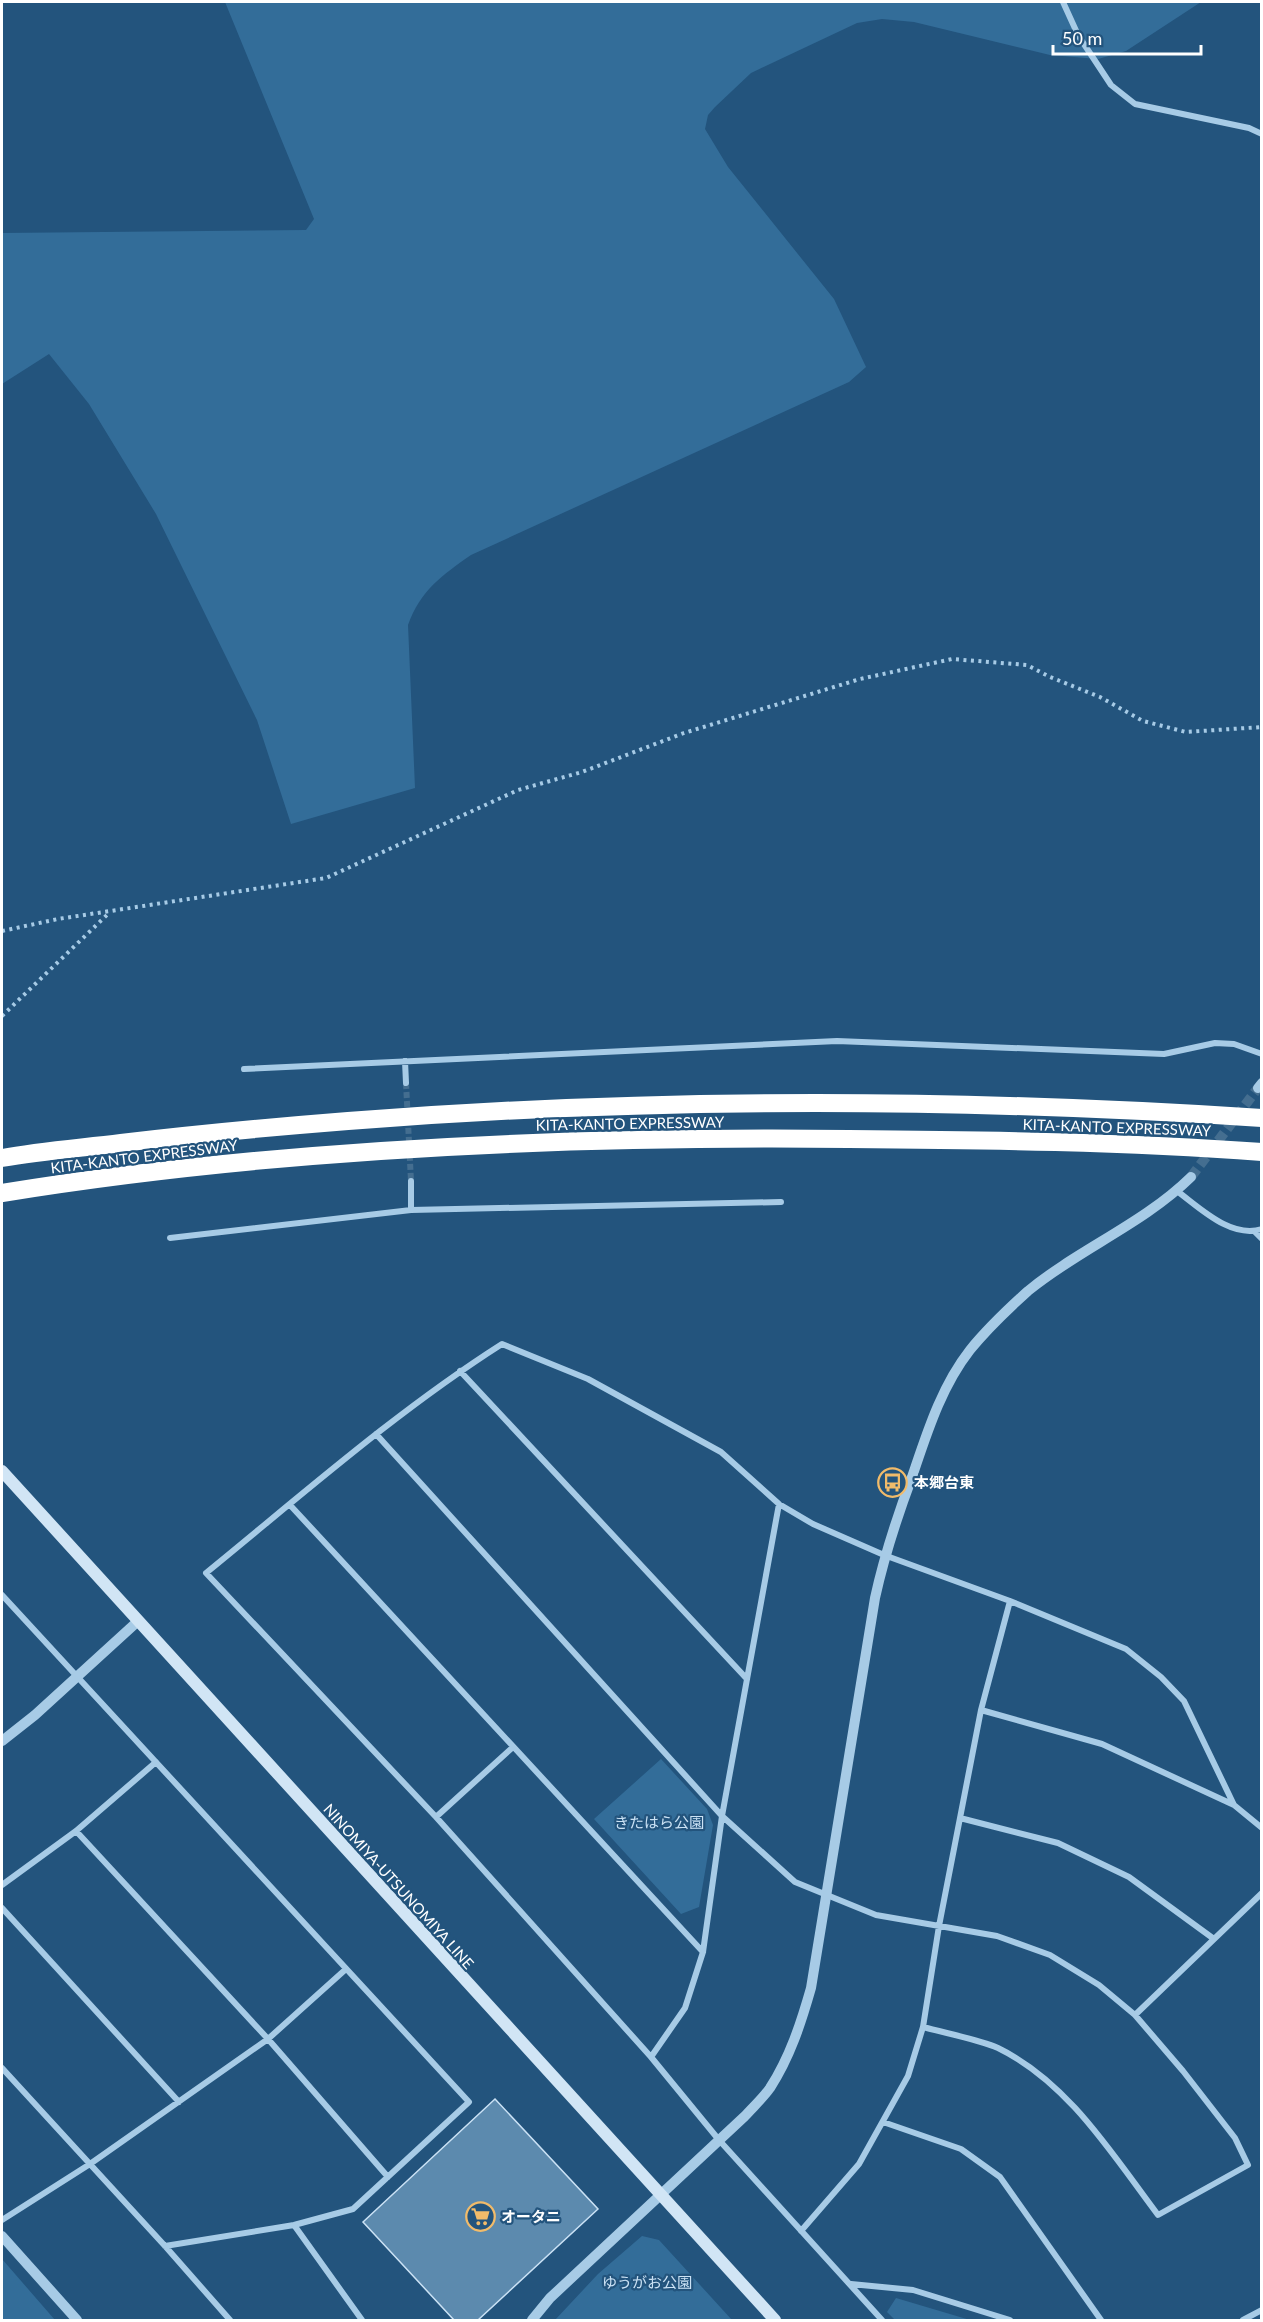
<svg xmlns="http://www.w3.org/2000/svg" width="1263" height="2322" viewBox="0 0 1263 2322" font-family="Lato,'Noto Sans JP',sans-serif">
<rect width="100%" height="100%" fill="#23547d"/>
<path fill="#336d99" d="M225 2H1201L1126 51 1098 59 1050 55 914 22 882 19 857 23 751 73 715 107 708 115 705 129 728 167 834 299 866 367 849 382 471 555C441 576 421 590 408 625L415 788 291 824 257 720 156 514 89 404 49 354 2 384V233L306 230 314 219Z
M661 1759 707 1809 713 1825 699 1907 681 1914 594 1819Z
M642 2236 659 2240 732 2320H555L598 2274Z
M2 2259 55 2320H2Z
M896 2298 970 2320H895L887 2312Z"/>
<path fill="#5c8aae" stroke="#cbe2f5" stroke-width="1.5" d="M495 2099 598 2209 478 2320H454L363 2222Z"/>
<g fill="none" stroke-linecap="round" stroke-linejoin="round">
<path stroke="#446e90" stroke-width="6" stroke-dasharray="6 3" stroke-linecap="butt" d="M406 1083 411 1181"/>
<path stroke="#446e90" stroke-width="10" stroke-dasharray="10 5" stroke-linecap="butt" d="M1191 1177 1258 1088"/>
<path stroke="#a7cbe6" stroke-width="4" stroke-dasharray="3 4.5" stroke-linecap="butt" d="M2 931 58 919 326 878 518 790 582 772 684 733 860 679 952 659 1027 665 1050 677 1100 697 1143 721 1186 732 1262 727
M2 1016 110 912"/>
<path stroke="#a7cbe6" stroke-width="6" d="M1063 2 1078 35 1111 85 1135 104 1249 128 1262 134
M405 1061 406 1083
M244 1069 837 1041 1164 1054 1215 1043 1234 1044 1262 1054
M411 1181V1210
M1177 1191C1200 1208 1231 1239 1262 1229
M1254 1231 1262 1239
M170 1238 411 1210 781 1202
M460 1371 747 1679
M376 1434 722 1816 795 1882 876 1915 997 1936 1050 1955 1099 1985 1135 2015 1183 2071 1235 2138 1248 2165 1158 2215C1112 2154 1068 2082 998 2048 978 2039 944 2033 923 2027
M290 1505 703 1952
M2 1595 469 2102 353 2209 294 2225 165 2246
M981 1710 1102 1744 1234 1805 1262 1828
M436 1817 513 1747
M960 1818 1058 1843 1129 1877 1214 1939
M76 1831 268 2039 388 2177
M2 1885 76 1831 156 1762
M2 1908 179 2102
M1135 2015 1262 1893
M651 2057 685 2008 703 1952 722 1816 779 1504
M2 2068 165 2246 230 2320
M883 2122 961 2149 1000 2177 1101 2320
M2 2220 90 2164 268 2039 346 1969
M294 2225 362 2320
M801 2231 859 2164 908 2076 923 2027 939 1926 981 1710 1010 1601
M851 2284 913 2290 1010 2320
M882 2320 719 2140 651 2057 436 1817 206 1573C303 1494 397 1411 502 1344L588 1379 721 1452 779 1504 813 1524 884 1555 1010 1601 1126 1649 1161 1677 1184 1701 1234 1805
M1243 2320 1262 2310"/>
<path stroke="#a7cbe6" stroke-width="10" d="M1258 1088 1262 1083
M2 1741 35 1715 137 1622
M2 2236 77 2320
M532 2320 550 2298 745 2116C753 2107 763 2098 770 2088 790 2057 801 2023 811 1988L875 1598C884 1557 897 1517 912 1477 927 1433 941 1387 970 1350 987 1329 1008 1309 1028 1291 1079 1249 1143 1224 1191 1177"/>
<path stroke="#d1e5f5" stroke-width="12" d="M2 1471 775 2320"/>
<path stroke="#fff" stroke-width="18" d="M2 1158C41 1151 81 1148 121 1143 197 1134 272 1127 348 1121 652 1097 958 1098 1262 1118
M2 1193C279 1148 569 1136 849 1139 987 1140 1124 1142 1262 1152"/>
</g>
<defs>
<symbol id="bus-ring" viewBox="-11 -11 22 22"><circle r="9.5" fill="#23547d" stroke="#f1bb6a" stroke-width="1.5"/><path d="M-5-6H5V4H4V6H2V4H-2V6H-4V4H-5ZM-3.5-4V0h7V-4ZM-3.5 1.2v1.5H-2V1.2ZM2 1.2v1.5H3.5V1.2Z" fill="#f1bb6a"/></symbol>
<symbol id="supermarket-ring" viewBox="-11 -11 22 22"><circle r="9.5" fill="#23547d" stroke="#f1bb6a" stroke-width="1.5"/><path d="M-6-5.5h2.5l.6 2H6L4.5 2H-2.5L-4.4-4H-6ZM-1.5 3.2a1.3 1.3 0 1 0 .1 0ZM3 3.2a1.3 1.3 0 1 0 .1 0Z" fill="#f1bb6a"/></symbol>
</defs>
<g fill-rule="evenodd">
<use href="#bus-ring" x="876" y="1466" width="33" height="33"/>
<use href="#supermarket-ring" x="464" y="2200" width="33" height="33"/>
</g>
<g text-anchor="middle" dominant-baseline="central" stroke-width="4.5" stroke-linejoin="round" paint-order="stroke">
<g font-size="15" fill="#fff" stroke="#23547d">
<text transform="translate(630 1123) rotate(-1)">KITA-KANTO EXPRESSWAY</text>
<text transform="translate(1117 1127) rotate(2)">KITA-KANTO EXPRESSWAY</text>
<text transform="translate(144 1156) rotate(-7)">KITA-KANTO EXPRESSWAY</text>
<text transform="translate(399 1886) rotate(48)">NINOMIYA-UTSUNOMIYA LINE</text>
</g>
<g font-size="15" font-weight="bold" fill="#fff" stroke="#23547d" text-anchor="start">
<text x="914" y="1482">本郷台東</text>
<text x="501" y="2216">オータニ</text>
</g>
<g font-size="15" fill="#cbe2f5" stroke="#23547d">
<text x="659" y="1822">きたはら公園</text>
<text x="647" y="2282">ゆうがお公園</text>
</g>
</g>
<rect width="1263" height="2322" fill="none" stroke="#ffffff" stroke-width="6"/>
<path d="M1053 45v9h148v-9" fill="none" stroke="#ffffff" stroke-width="3"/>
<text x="1062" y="45" font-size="18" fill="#ffffff" stroke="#23547d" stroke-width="4.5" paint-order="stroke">50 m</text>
</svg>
